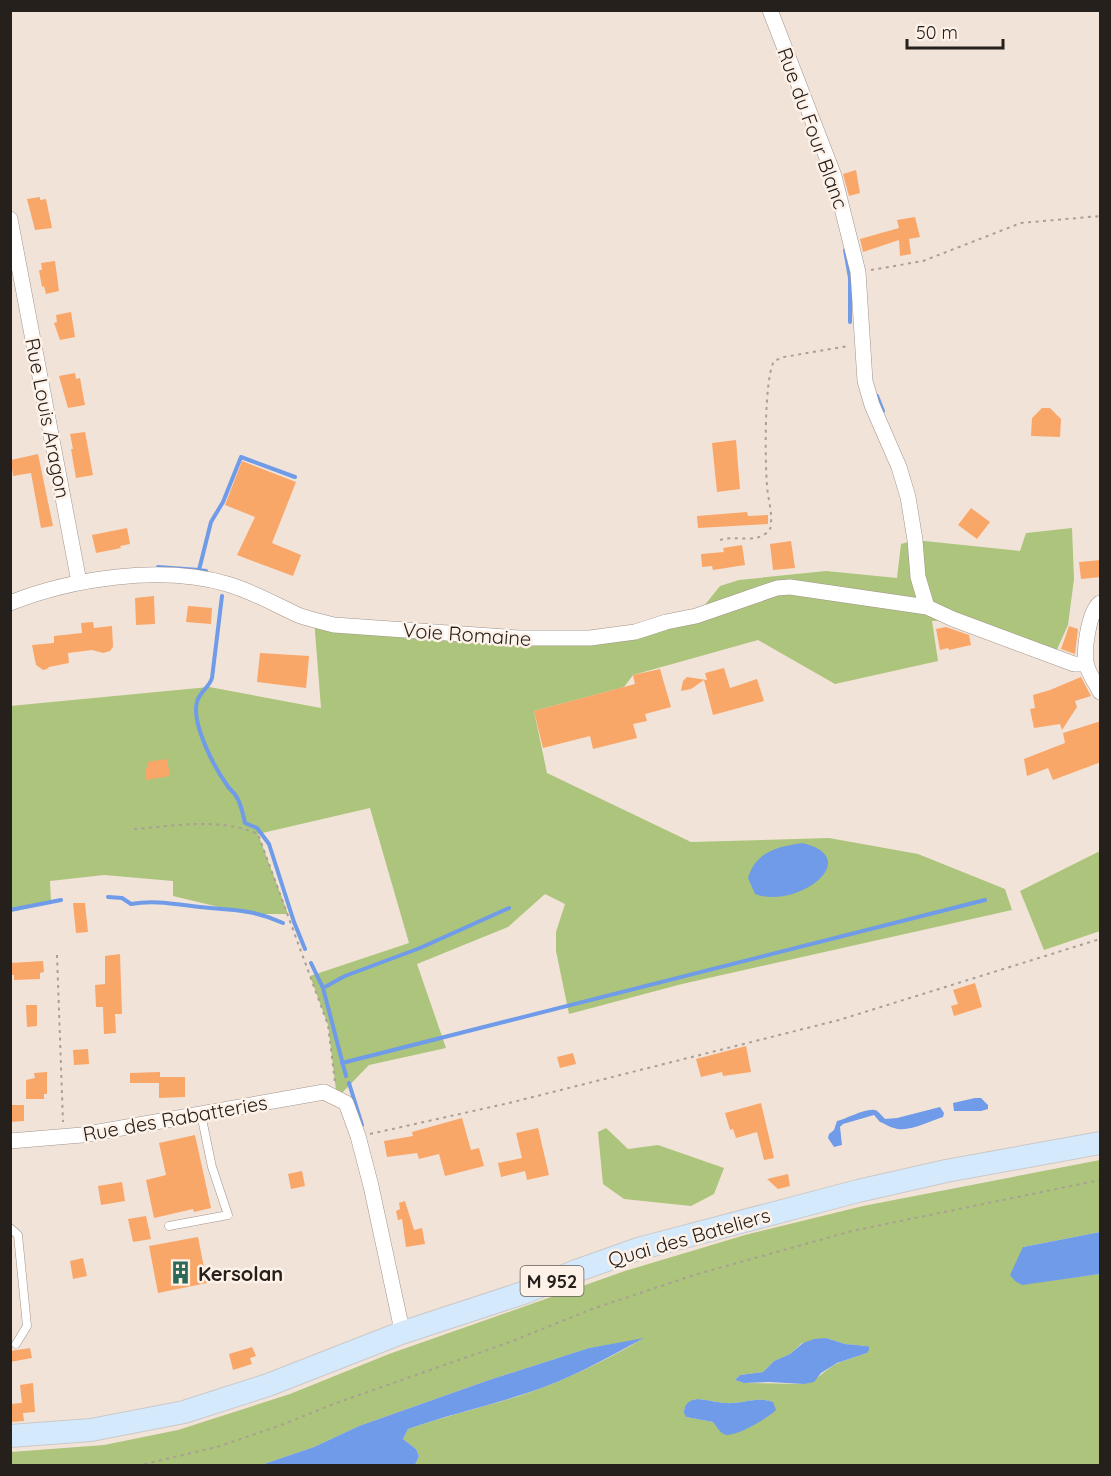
<svg xmlns="http://www.w3.org/2000/svg" width="1111" height="1476" viewBox="0 0 1111 1476" font-family="Quicksand,sans-serif">
<rect width="100%" height="100%" fill="#f2e3d8"/>
<path fill="#acc47b" fill-rule="evenodd" d="M1072 528 1074 579 1068 625 1054 656 953 620 932 621 938 661 835 684 758 640 633 675 624 687 534 711 547 773 691 842 829 838 918 854 1005 889 1012 910 682 984 569 1014 556 951V932L565 904 545 894 508 927 417 964 446 1048 369 1065 337 1098 328 1025 310 976 409 943 370 808 258 834 288 914H248L173 896V881L104 875 50 881 51 903 11 912 10 706 209 687 321 708 314 619 544 638 696 616 720 586 739 580 826 571 897 578 901 544 915 540 1020 551 1026 533Z
M1100 851V931L1044 950 1020 891Z
M606 1128 628 1149 658 1145 724 1168 714 1194 691 1206 624 1199 603 1184 598 1132Z
M1100 1160V1232L1023 1247 1022 1284 1100 1274V1465H415L419 1456 416 1449 403 1439 408 1429C448 1415 489 1406 528 1393 563 1381 611 1358 642 1339L589 1348 489 1380 359 1426 314 1447 261 1465 11 1466V1452L104 1445 178 1430 290 1394 389 1354 625 1271 745 1235 863 1206ZM826 1338 845 1344 867 1346V1353C856 1357 844 1360 834 1365 823 1372 816 1381 804 1384L744 1383 735 1380 740 1375 763 1372 774 1361 790 1354 802 1343ZM698 1399C710 1400 722 1404 733 1403 748 1402 758 1397 773 1402L769 1416 738 1432 719 1430 713 1422 686 1417 684 1409 693 1400Z"/>
<path fill="#6f9be9" d="M802 843C866 858 797 910 755 894L748 878C756 852 776 847 802 843Z
M975 1098H981L988 1105V1109L981 1111H954L953 1103Z
M940 1107 944 1113 943 1117C930 1121 908 1133 894 1128 889 1127 886 1124 880 1122L874 1115 843 1124 840 1127 842 1145 834 1147 828 1138 829 1134 834 1130 837 1121C847 1119 869 1106 877 1111 880 1113 882 1116 885 1119L897 1118Z
M1100 1232V1274L1022 1285 1015 1281 1010 1275 1023 1247Z
M644 1338C607 1358 568 1380 527 1393 488 1406 447 1415 408 1429L403 1439 416 1449 419 1456 415 1465H261L314 1447 359 1426 489 1380 589 1348Z
M826 1338 845 1344 867 1346 869 1347V1350L867 1353 837 1363 821 1373 814 1382 804 1384 769 1382 744 1383 735 1380 740 1375 763 1372 774 1361 790 1354 803 1343 814 1339Z
M698 1399C710 1400 722 1404 733 1403 748 1402 758 1397 773 1402L776 1410C768 1418 739 1435 727 1435 720 1434 717 1427 713 1422L686 1417 684 1413C684 1404 689 1400 698 1399Z"/>
<g fill="none" stroke-linecap="round" stroke-linejoin="round">
<path stroke="#6f9be9" stroke-width="4" d="M845 250 850 278V322
M877 396 883 411
M158 567 199 570
M206 571 199 570 211 522 223 502 241 457 295 477
M222 596 212 678C209 688 199 692 197 702 191 723 214 767 227 785 229 789 234 792 236 796 241 803 243 814 245 823L257 828 269 844 294 922 305 949
M108 897 122 898 131 904C158 899 183 906 210 908 237 910 257 911 283 923
M10 910 61 900
M311 963 323 988 345 976 420 948 509 908
M323 988 346 1076
M342 1063 985 900
M349 1083 362 1125"/>
</g>
<path fill="#f9a669" d="M856 170 860 193 849 196 843 174Z
M40 197V200L46 199 52 228 35 230 27 199Z
M915 217 920 237 909 239 911 254 900 256 899 240 863 252 860 239 899 228 897 220Z
M55 261 59 291 46 294 44 286 42 287 39 270H42L41 263Z
M71 312 75 337 60 340 54 323 57 322 56 315Z
M75 373 76 379 80 378 85 405 68 408 59 376Z
M1042 408H1050L1061 419 1060 437 1031 436 1032 418Z
M85 432 93 475 76 478 71 449H73L70 434Z
M736 440 740 489 717 492 712 443Z
M38 454 53 526 41 528 31 473 13 476 11 460Z
M242 461 296 482 272 543 301 555 293 576 237 555 255 517 225 505Z
M971 508 990 522 977 539 958 525Z
M747 512 748 516 768 515V524L698 528 697 516Z
M127 528 130 544 120 546 121 548 96 553 92 535Z
M791 541 795 568 773 570 770 544Z
M742 545 745 565 713 570 712 566 702 567 701 554 724 552 723 548Z
M1101 560V577L1081 579 1079 562Z
M154 596 155 624 136 625 135 598Z
M188 606 212 608 211 624 186 622Z
M93 622 94 628 112 626 113 647 110 651 103 653 92 650 68 653 69 663 49 667 47 669 43 670 36 665 32 645 54 643V636L82 633 81 623Z
M1069 626 1078 629 1075 654 1061 649Z
M946 627 969 635 971 645 949 650 948 648 940 650 936 629Z
M260 653 309 656 306 688 257 682Z
M724 668 730 688 757 679 764 701 713 715 704 680 691 689 681 691 683 681 687 677 707 680 705 673Z
M660 669 671 707 645 714 647 721 633 724 637 738 593 749 590 736 543 748 534 711 635 684 633 675Z
M1081 677 1091 696 1075 701 1077 707 1062 730 1060 724 1034 728 1030 709 1035 708 1033 695 1050 690Z
M1101 721V762L1053 780 1048 768 1027 776 1024 759 1065 743 1063 733Z
M167 759 170 776 146 780 145 769 148 768 147 762Z
M73 903H85L88 932 76 933Z
M120 954 122 1014H115L116 1033 104 1034 103 1007H96L95 985 105 984V956Z
M43 961 44 972 40 973V979L14 980V975H10V963Z
M975 983 982 1007 954 1016 951 1006 958 1004 953 990Z
M26 1005H37V1026L27 1027Z
M746 1046 751 1072 723 1076 722 1072 701 1077 696 1059Z
M88 1049 89 1064 74 1065 73 1050Z
M573 1053 576 1064 560 1068 557 1057Z
M47 1072V1094H44V1099H26V1080L35 1078 34 1073Z
M160 1072V1077H185V1097L159 1098V1083H130V1073Z
M761 1103 774 1158 764 1160 757 1132 736 1138 733 1129 730 1130 725 1113Z
M10 1105H24V1121L10 1122Z
M462 1118 471 1150 479 1148 484 1166 445 1176 439 1154 419 1159 417 1153 387 1157 384 1141 413 1136 412 1132Z
M538 1128 549 1175 527 1180 525 1171 501 1177 498 1163 522 1158 516 1133Z
M195 1135 211 1208 194 1212 193 1209 154 1218 146 1180 166 1175 159 1143Z
M302 1171 305 1186 291 1189 288 1174Z
M788 1174 790 1186 778 1189 767 1179Z
M122 1182 125 1201 101 1205 98 1186Z
M405 1201 414 1230 422 1228 425 1244 406 1247 402 1219 398 1220 396 1211 400 1209 399 1203Z
M146 1216 151 1239 133 1242 128 1219Z
M198 1237 207 1283 158 1293 149 1246Z
M83 1258 87 1276 73 1279 70 1261Z
M252 1347 256 1356 250 1358 252 1364 233 1370 229 1354Z
M30 1348 32 1358 10 1362V1351Z
M33 1383 35 1412 23 1413 24 1421 10 1422V1404L22 1403 20 1385Z"/>
<g fill="none" stroke-linecap="round" stroke-linejoin="round">
<defs>
<path id="service" d="M169 1226 228 1215 212 1167 201 1114
M10 1228 18 1235 27 1326 16 1344"/>
<path id="minor" d="M770 10 834 176 858 272 865 381 872 405 899 467 908 497 915 540 918 577 927 607 953 619 1074 664H1086
M10 219 79 582
M10 603C73 578 161 565 227 584 252 591 274 604 298 615 309 619 322 622 334 625L519 638H590L635 632 666 622 696 616 777 588 790 587 927 607
M1100 603C1089 611 1084 648 1086 662 1087 672 1096 683 1100 692
M10 1141 82 1135 324 1092 346 1103 358 1136 371 1186 400 1321 401 1333"/>
<path id="primary" d="M10 1436 91 1430 184 1412 268 1385 401 1333 526 1292 576 1271 638 1249 858 1191 946 1171 1100 1143"/>
</defs>
<use href="#service" stroke="#a2948b" stroke-width="9"/>
<use href="#minor" stroke="#a2948b" stroke-width="16"/>
<use href="#primary" stroke="#cbc9c9" stroke-width="24"/>
<path stroke="#aa9f96" stroke-width="2" stroke-dasharray="3 4.5" stroke-linecap="butt" d="M871 270 923 261 1021 223 1100 216
M720 540C734 535 753 543 765 534 770 531 771 528 771 523 772 510 768 499 767 486 765 461 764 380 774 361L784 357 849 346
M134 829C176 826 218 817 258 834L328 1025 335 1082
M57 955 63 1122
M370 1134 509 1103 839 1020 1100 939
M137 1466 220 1446 281 1425 339 1402 510 1342 592 1309 694 1275 852 1231 1100 1180"/>
<use href="#service" stroke="#fff" stroke-width="8"/>
<use href="#minor" stroke="#fff" stroke-width="15"/>
<use href="#primary" stroke="#d4e9fb" stroke-width="22"/>
</g>
<defs>
<symbol id="building-bare" viewBox="-9 -9 18 18"><path d="M-4-6H4V6H1V3H-1V6H-4ZM-2.5-4.3h1.7v1.8h-1.7ZM.8-4.3h1.7v1.8H.8ZM-2.5-1h1.7V.8h-1.7ZM.8-1h1.7V.8H.8Z" fill="#2c6a57" stroke="#fdf1e8" stroke-width="2.5" paint-order="stroke"/></symbol>
</defs>
<g fill-rule="evenodd">
<use href="#building-bare" x="164" y="1256" width="33" height="33"/>
</g>
<g text-anchor="middle" dominant-baseline="central" stroke-width="5" stroke-linejoin="round" paint-order="stroke">
<rect fill="#fdf1e8" stroke="#665f5a" stroke-width="1.5" x="520.5" y="1266" width="63" height="30" rx="4.5"/>
<g font-size="18" font-weight="bold" fill="#26201d">
<text x="552" y="1281">M 952</text>
</g>
<g font-size="20" fill="#26201d" stroke="#fdf1e8">
<text transform="translate(813 128) rotate(70)">Rue du Four Blanc</text>
<text transform="translate(48 418) rotate(79)">Rue Louis Aragon</text>
<text transform="translate(467 634) rotate(4)">Voie Romaine</text>
<text transform="translate(175 1118) rotate(-10)">Rue des Rabatteries</text>
<text transform="translate(689 1237) rotate(-16)">Quai des Bateliers</text>
</g>
<g font-size="20" font-weight="bold" fill="#26201d" stroke="#fdf1e8" text-anchor="start">
<text x="198" y="1273">Kersolan</text>
</g>
</g>
<rect width="1111" height="1476" fill="none" stroke="#26201d" stroke-width="24"/>
<path d="M907 39v9h96v-9" fill="none" stroke="#26201d" stroke-width="3"/>
<text x="916" y="39" font-size="18" fill="#26201d" stroke="#fdf1e8" stroke-width="4.5" paint-order="stroke">50 m</text>
</svg>
